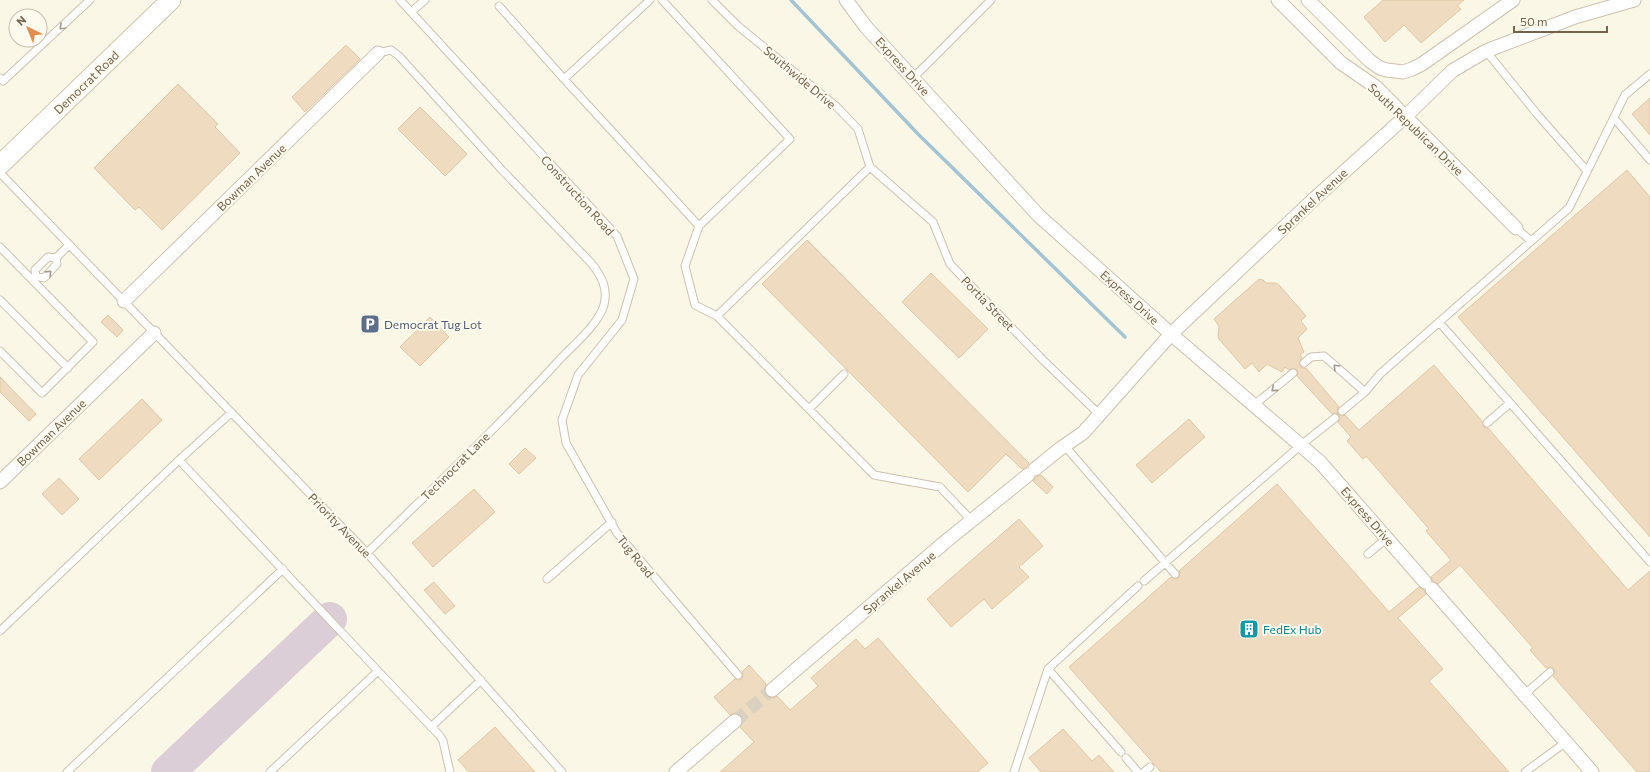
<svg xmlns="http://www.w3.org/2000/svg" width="1650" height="772" viewBox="0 0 1650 772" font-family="Commissioner,sans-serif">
<rect width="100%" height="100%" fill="#fbf7e7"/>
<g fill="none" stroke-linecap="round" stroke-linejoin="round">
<path stroke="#a3c4d5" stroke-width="3.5" d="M791 0 918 134 1125 337"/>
<path stroke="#dcced6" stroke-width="34" d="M168 772 330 619"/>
</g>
<path fill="#efdcc0" stroke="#e1c6a2" d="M1383 0H1464L1457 6 1461 9 1421 43 1404 25 1385 42 1364 17Z
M346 45 360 59 305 112 292 97Z
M178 84 218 124 215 127 240 153 162 230 139 207 135 210 94 168Z
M1650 98V135L1632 114Z
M420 107 467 154 445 176 398 129Z
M1627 170 1650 197V537L1458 317Z
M807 240 1029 463 1027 467 1022 469 1006 454 968 492 762 284Z
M931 273 988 329 959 358 902 302Z
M1259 279 1263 280 1266 283H1276L1280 286 1306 316 1301 321 1307 329 1298 338 1304 352 1300 355 1302 358 1299 364 1302 368H1306L1339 407 1337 411 1338 414 1342 416 1345 415 1359 430 1434 365 1482 421 1484 427 1488 428 1628 590 1650 571V772H1637L1553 676 1555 673 1554 669 1551 667 1546 668 1530 650 1533 648 1460 565 1438 584 1433 581 1431 577 1451 560 1426 531 1429 529 1366 456 1363 459 1347 441 1351 437 1338 422 1340 419 1339 415 1336 413 1332 414 1297 376 1298 373 1297 370 1293 368 1289 370 1285 367 1282 372 1267 364 1259 372 1252 363 1245 369 1219 339 1218 336 1219 326 1214 319Z
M108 315 123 330 117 337 101 322Z
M430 317 449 337 420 366 400 347Z
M0 377 36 414 29 421 0 392Z
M142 399 162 420 99 480 79 459Z
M1189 419 1205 437 1152 483 1136 465Z
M525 448 536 458 519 474 509 464Z
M1041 475 1053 487 1047 494 1033 481 1036 477Z
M59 478 79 499 62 515 42 494Z
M1277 484 1389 612 1419 587 1424 590 1426 594 1398 618 1443 669 1429 681 1509 772H1161L1069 667 1171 577 1176 579 1179 578 1180 573 1179 571Z
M474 489 495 512 433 567 412 543Z
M1019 519 1043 546 1019 567 1029 577 992 609 984 599 951 627 927 599Z
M434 582 455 606 445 614 424 590Z
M878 638 988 763 977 772H720L754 742 740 727 743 720 741 716 734 713 730 715 714 697 735 679 739 680 742 679 743 674 742 672 749 665 766 684 764 691 766 695 773 698 777 696 790 710 818 686 811 678 856 639 865 649Z
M495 727 535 772H469L458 760Z
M1063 729 1092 761 1099 755 1114 772H1041L1029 758Z"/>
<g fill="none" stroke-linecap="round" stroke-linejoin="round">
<path stroke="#d9d2c0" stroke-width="13" stroke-dasharray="13 6" stroke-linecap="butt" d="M735 721 772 690"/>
<defs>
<path id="service" d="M400 0 617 236 634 279 622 320 578 375 562 420 566 443 617 533 738 675
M662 0 790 139 699 226 685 266 695 305 717 316
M712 0 738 26 837 107 858 129 870 167
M499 6 564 79 650 0
M411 12 425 0
M1486 51 1537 114 1587 171
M0 78 3 81 90 0
M913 78 991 0
M564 79 699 226
M1614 118 1650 160
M0 173 367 553 562 772
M1516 228 1531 241
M0 247 93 342 42 393 0 351
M56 258 57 264 44 278 36 276 35 270 48 257 56 258 69 245
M0 300 68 368
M1439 322 1650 562
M1304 363 1311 357 1324 356 1365 392
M1254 405 1293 373
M809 409 844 374
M1342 411 1365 392 1380 374 1569 208 1625 95 1650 74
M1487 423 1510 403
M1065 446 1175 574
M179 460 378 671
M972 521 940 487 874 475 717 316 870 167 933 222 950 264 1043 360 1100 415
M367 553C433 488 500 425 562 357 575 344 599 323 604 305 608 288 602 277 592 264L502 170 399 56 391 50 378 53
M1368 554 1387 538
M547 579 612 522
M1144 581 1301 445 1335 418
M0 631 179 460 231 413
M1048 669 1121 752
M1524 695 1550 672
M431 727 481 680
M1126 758 1138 772
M67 772 283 569
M270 772 378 671 440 736 443 741 450 772
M1014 772 1048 669 1138 586
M1144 772 1150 767
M1525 772 1566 742"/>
<path id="minor" d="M846 0 866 27 1038 215 1171 334 1320 462 1425 582
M1278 0 1341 63 1376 87 1516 228
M1308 0 1370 61 1380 68 1387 70 1403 72 1412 69 1422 64 1513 0
M124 301 378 53
M1035 469 1061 448 1083 433 1171 334 1314 199 1406 116 1452 71 1486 51 1575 17 1634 0
M0 482 154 333
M1432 589 1592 772
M772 690 945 542 1028 475
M676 772 735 721"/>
<path id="secondary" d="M0 165 171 0"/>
</defs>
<use href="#service" stroke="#cdc1ae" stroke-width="9"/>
<use href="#minor" stroke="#cdc1ae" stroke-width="15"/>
<use href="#secondary" stroke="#cfc3ab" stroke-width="21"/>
<use href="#service" stroke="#fff" stroke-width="7"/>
<use href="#minor" stroke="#fff" stroke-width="13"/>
<use href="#secondary" stroke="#fff" stroke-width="19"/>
</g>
<defs><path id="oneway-chevron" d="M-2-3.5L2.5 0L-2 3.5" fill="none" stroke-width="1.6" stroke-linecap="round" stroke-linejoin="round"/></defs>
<g stroke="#a5998b">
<use href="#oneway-chevron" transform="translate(62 27) rotate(137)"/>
<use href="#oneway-chevron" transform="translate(49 273) rotate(-44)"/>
<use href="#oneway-chevron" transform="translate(1336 367) rotate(-135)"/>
<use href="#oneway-chevron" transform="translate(1274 389) rotate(139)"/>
</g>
<defs>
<symbol id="parking-square" viewBox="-11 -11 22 22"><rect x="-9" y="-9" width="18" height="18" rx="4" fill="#5c6f8a" stroke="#fefbee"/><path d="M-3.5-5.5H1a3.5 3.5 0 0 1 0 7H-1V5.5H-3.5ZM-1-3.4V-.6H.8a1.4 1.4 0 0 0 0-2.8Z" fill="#fff"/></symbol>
<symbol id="building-square" viewBox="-11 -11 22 22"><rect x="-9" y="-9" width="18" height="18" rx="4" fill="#0f9aa8" stroke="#fefbee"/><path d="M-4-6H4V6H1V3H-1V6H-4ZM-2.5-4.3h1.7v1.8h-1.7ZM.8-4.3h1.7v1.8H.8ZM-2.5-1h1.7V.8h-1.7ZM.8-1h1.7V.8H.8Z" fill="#fff"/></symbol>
</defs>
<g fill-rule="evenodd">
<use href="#parking-square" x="359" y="313" width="22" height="22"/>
<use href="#building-square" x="1238" y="618" width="22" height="22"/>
</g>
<g text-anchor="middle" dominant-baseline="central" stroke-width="4" stroke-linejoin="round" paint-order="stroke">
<g font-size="12" fill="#74624d" stroke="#fefbee">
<text transform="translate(903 66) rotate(48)">Express Drive</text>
<text transform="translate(800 77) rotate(40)">Southwide Drive</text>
<text transform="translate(86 82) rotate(-44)">Democrat Road</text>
<text transform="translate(1416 129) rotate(44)">South Republican Drive</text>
<text transform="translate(251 177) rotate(-44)">Bowman Avenue</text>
<text transform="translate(578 195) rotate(48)">Construction Road</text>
<text transform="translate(1312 201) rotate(-43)">Sprankel Avenue</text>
<text transform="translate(1130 297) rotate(42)">Express Drive</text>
<text transform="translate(988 303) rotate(46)">Portia Street</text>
<text transform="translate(51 432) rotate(-44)">Bowman Avenue</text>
<text transform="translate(455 466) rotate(-45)">Technocrat Lane</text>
<text transform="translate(1368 516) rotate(49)">Express Drive</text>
<text transform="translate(340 525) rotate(46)">Priority Avenue</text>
<text transform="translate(636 556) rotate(51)">Tug Road</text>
<text transform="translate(899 582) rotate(-40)">Sprankel Avenue</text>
</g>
<g font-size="12" fill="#4e5e75" stroke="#fefbee" text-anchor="start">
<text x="384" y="324">Democrat Tug Lot</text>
</g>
<g font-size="12" fill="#0d838f" stroke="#fefbee" text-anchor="start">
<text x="1263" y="629">FedEx Hub</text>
</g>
</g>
<g transform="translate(28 28) rotate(317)"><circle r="19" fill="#fefbee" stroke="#c7beae"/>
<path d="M0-3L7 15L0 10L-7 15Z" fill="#df8e53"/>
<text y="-6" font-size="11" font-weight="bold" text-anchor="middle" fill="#74624d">N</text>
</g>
<path d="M1514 26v6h93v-6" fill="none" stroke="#74624d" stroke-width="2"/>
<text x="1520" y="26" font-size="12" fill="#74624d" stroke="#fefbee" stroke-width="3" paint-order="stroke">50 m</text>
</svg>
